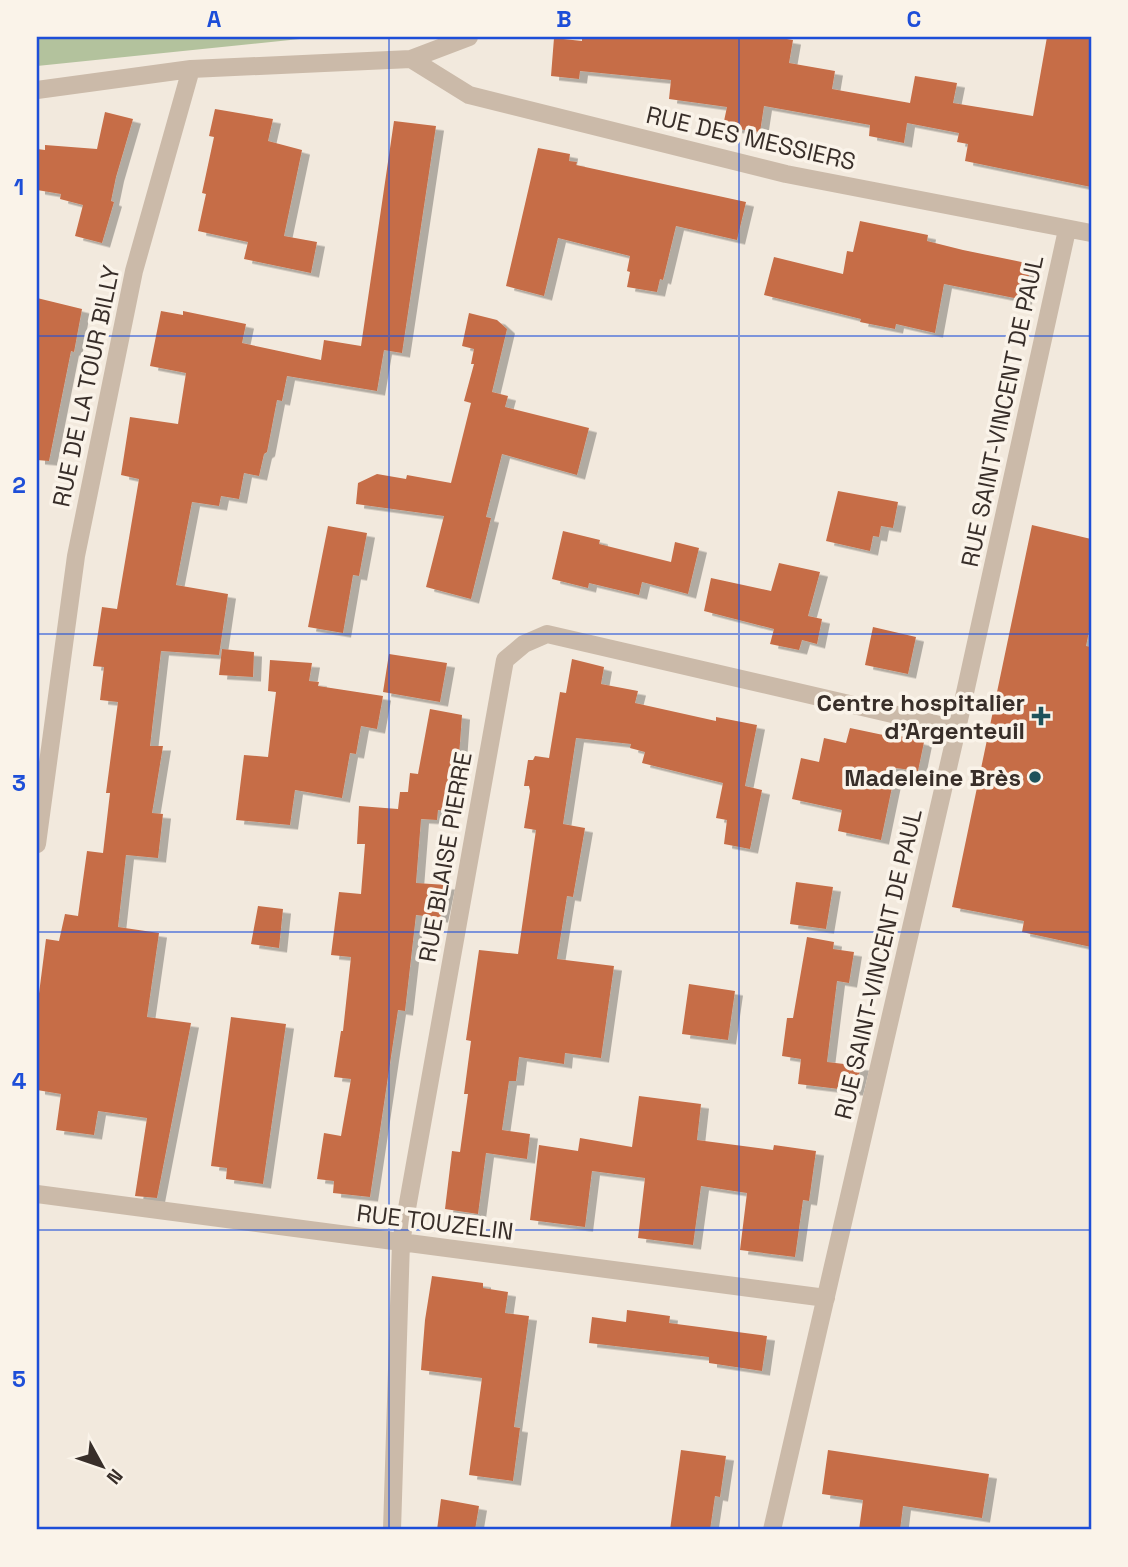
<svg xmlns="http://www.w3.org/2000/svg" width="1128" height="1567" viewBox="0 0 1128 1567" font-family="'Space Grotesk',sans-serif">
<defs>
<filter id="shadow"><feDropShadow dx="8" dy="4.5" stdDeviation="0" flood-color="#0004"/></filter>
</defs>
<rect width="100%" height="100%" fill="#f2e9dd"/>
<path fill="#b3c29d" d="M37 37H319L37 66Z"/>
<path fill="#c66d47" filter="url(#shadow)" d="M582 37H775L793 40 789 63 835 71 832 89 910 103 915 76 957 83 953 103 1033 116 1047 37H1091V187L965 161 968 144 957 142 959 133 907 123 904 143 869 136 870 125 764 106 760 132 730 128 731 122 724 121 727 107 669 99 671 80 580 71 579 79 551 76 554 38 582 41Z
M215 109 273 119 268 141 302 150 284 236 317 242 311 273 244 259 248 242 198 231 206 194 202 193 214 137 209 136Z
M105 112 133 119 116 177 111 201 114 202 102 243 75 236 83 205 60 199 61 194 37 190V149L45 150V145L97 149Z
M394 121 436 126 402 353 365 347 384 350 377 391 287 376 282 401 277 400 267 452 264 454 259 476 244 473 239 499 221 496 219 506 192 502 176 585 228 594 219 655 161 651 150 746H163L152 813 163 814 158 858 126 855 118 927 159 933 147 1017 191 1023 157 1198 135 1196 147 1118 98 1111 94 1135 56 1130 61 1094 37 1090V1009L46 939 59 941 65 914 78 916 87 851 103 853 110 793H106L118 702 100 700 104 667 93 666 102 607 117 609 139 479 121 475 130 417 178 424 186 373 150 366 161 311 183 315V311L246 324 242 343 321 360 324 340 361 346Z
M538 148 570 154 569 161 577 162 576 165 746 202 737 240 676 226 663 280 660 279 657 292 627 287 630 272 627 271 630 256 558 238 544 296 506 286Z
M860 221 928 235 927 241 963 250 1031 264 1024 300 944 284 935 333 896 324 895 329 860 322 861 319 764 295 774 257 843 274 847 251 853 252Z
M37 298 82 309 74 352 71 351 49 461 37 460Z
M469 313 497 320 507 329 492 392 508 396 505 407 589 428 577 475 502 454 486 517 491 518 471 599 426 587 444 516 356 504 358 483 377 474 406 479 407 475 451 483 471 403 464 401 474 364H471L474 349 462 346Z
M838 491 898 502 893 528 881 526 879 537 873 536 870 551 826 541Z
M1032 525 1091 539V622L1086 646 1091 647V947L1022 932 1024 921 952 907Z
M328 526 367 533 359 576 353 575 343 633 308 627Z
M563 531 600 540 599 544 671 562 675 542 699 548 688 594 642 582 639 595 589 583 588 588 552 579Z
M779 563 820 572 808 616 822 619 817 644 802 640 799 650 770 644 774 629 704 611 711 578 771 591Z
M873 627 916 637 908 674 865 665Z
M222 649 254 652 253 677 219 675Z
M389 654 447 663 440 702 383 692Z
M572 659 604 667 601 684 638 691 635 703 716 721V717L757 725 745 786 762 790 750 849 724 844 727 820 716 818 723 783 642 763 645 752 630 748 631 744 576 738 563 824 585 828 573 897 567 896 557 959 614 966 601 1058 565 1053 564 1064 519 1057 516 1081H509L502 1130 530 1134 527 1159 486 1153 478 1214 445 1209 452 1151 460 1152 468 1094H464L471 1041 466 1040 479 950 518 954 536 830 524 828 530 791 529 786H524L528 760H533L535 756 549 758 560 692 566 693Z
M270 660 312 663 309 681 319 682 318 686 383 696 377 729 361 726 356 754 350 753 342 798 295 790 290 825 236 820 244 755 268 757 276 692 268 691Z
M430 709 462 715 456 797 447 796 445 811 438 810 437 820 421 819 416 883 447 885 440 918 416 915 405 1011 398 1010 370 1197 333 1193 334 1181 317 1179 324 1133 341 1136 351 1079 334 1077 341 1031H343L351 957 331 955 339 892 361 894 365 844H357L359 806 398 809 400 792H408L410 773 418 774Z
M850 728 888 736V733L924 742 918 771 896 768 881 840 838 831 842 810 792 799 801 758 819 762 824 738 846 743Z
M796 882 833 887 826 929 790 924Z
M258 906 283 909 279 948 251 944Z
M807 937 834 942 833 949 854 952 849 983 837 981 827 1062 861 1066 855 1091 798 1084 801 1059 782 1056 787 1018H793Z
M689 984 735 991 728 1040 682 1034Z
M231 1017 286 1024 263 1184 226 1179 227 1168 211 1166Z
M639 1096 701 1104 697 1140 773 1150 774 1145 816 1151 809 1201 803 1200 795 1257 740 1250 747 1193 701 1186 693 1245 638 1238 645 1178 592 1171 585 1227 530 1220 539 1145 578 1151 580 1138 632 1147Z
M432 1276 483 1283V1288L508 1292 505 1313 529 1316 514 1427 520 1428 513 1481 469 1475 482 1378 421 1370 425 1320Z
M627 1310 670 1316 669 1323 767 1336 762 1371 709 1363V1357L589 1343 592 1317 626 1322Z
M681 1450 726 1456 720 1497 715 1496 710 1530H670Z
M828 1450 989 1474 982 1518 903 1506 900 1530H859L863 1500 822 1494Z
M441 1499 479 1506 475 1530H437Z"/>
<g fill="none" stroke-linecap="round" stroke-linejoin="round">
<path stroke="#cbbaa9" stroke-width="18" d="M411 59 469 95 786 174 1091 233
M37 90 191 69 411 59 469 37
M37 844 76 556 134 271 191 69
M37 1194 826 1298
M392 1530 401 1242 505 660 524 644 547 634 957 729
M772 1530 957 729 1067 230"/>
</g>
<path fill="none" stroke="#1d4ed8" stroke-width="2" stroke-opacity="0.55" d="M389 37V1530M739 37V1530M37 336H1091M37 634H1091M37 932H1091M37 1230H1091"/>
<g fill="#1e525a" stroke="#faf3e9" stroke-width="2.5">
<path d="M1037.5 705.5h7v7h7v7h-7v7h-7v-7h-7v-7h7z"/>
<circle cx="1035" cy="777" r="7"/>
</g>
<g text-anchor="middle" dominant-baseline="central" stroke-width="7" stroke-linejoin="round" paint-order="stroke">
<g font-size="24" fill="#382e29" stroke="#faf3e9">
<text transform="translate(751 138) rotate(13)">RUE DES MESSIERS</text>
<text transform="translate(86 386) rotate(-78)">RUE DE LA TOUR BILLY</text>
<text transform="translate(1002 411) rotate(-78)">RUE SAINT-VINCENT DE PAUL</text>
<text transform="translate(445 857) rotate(-80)">RUE BLAISE PIERRE</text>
<text transform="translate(878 964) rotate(-77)">RUE SAINT-VINCENT DE PAUL</text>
<text transform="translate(435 1222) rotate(7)">RUE TOUZELIN</text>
</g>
<g font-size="24" font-weight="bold" fill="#382e29" stroke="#faf3e9" text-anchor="end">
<text x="1025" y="702">Centre hospitalier<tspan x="1025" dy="28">d'Argenteuil</tspan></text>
<text x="1021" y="777">Madeleine Brès</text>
</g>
</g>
<rect width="1128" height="1567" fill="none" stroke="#faf3e9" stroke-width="77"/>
<g transform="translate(102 1466) rotate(130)" stroke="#faf3e9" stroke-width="5" paint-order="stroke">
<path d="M0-5L12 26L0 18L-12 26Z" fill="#382e29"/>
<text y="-10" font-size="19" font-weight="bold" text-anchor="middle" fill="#382e29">N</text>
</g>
<rect x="38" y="38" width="1052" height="1490" fill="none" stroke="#1d4ed8" stroke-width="2.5"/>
<g font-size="23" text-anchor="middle" font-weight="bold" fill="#1d4ed8">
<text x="214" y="27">A</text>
<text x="564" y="27">B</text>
<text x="914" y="27">C</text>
<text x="19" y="195">1</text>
<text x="19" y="493">2</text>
<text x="19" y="791">3</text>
<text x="19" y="1089">4</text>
<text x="19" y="1387">5</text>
</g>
</svg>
